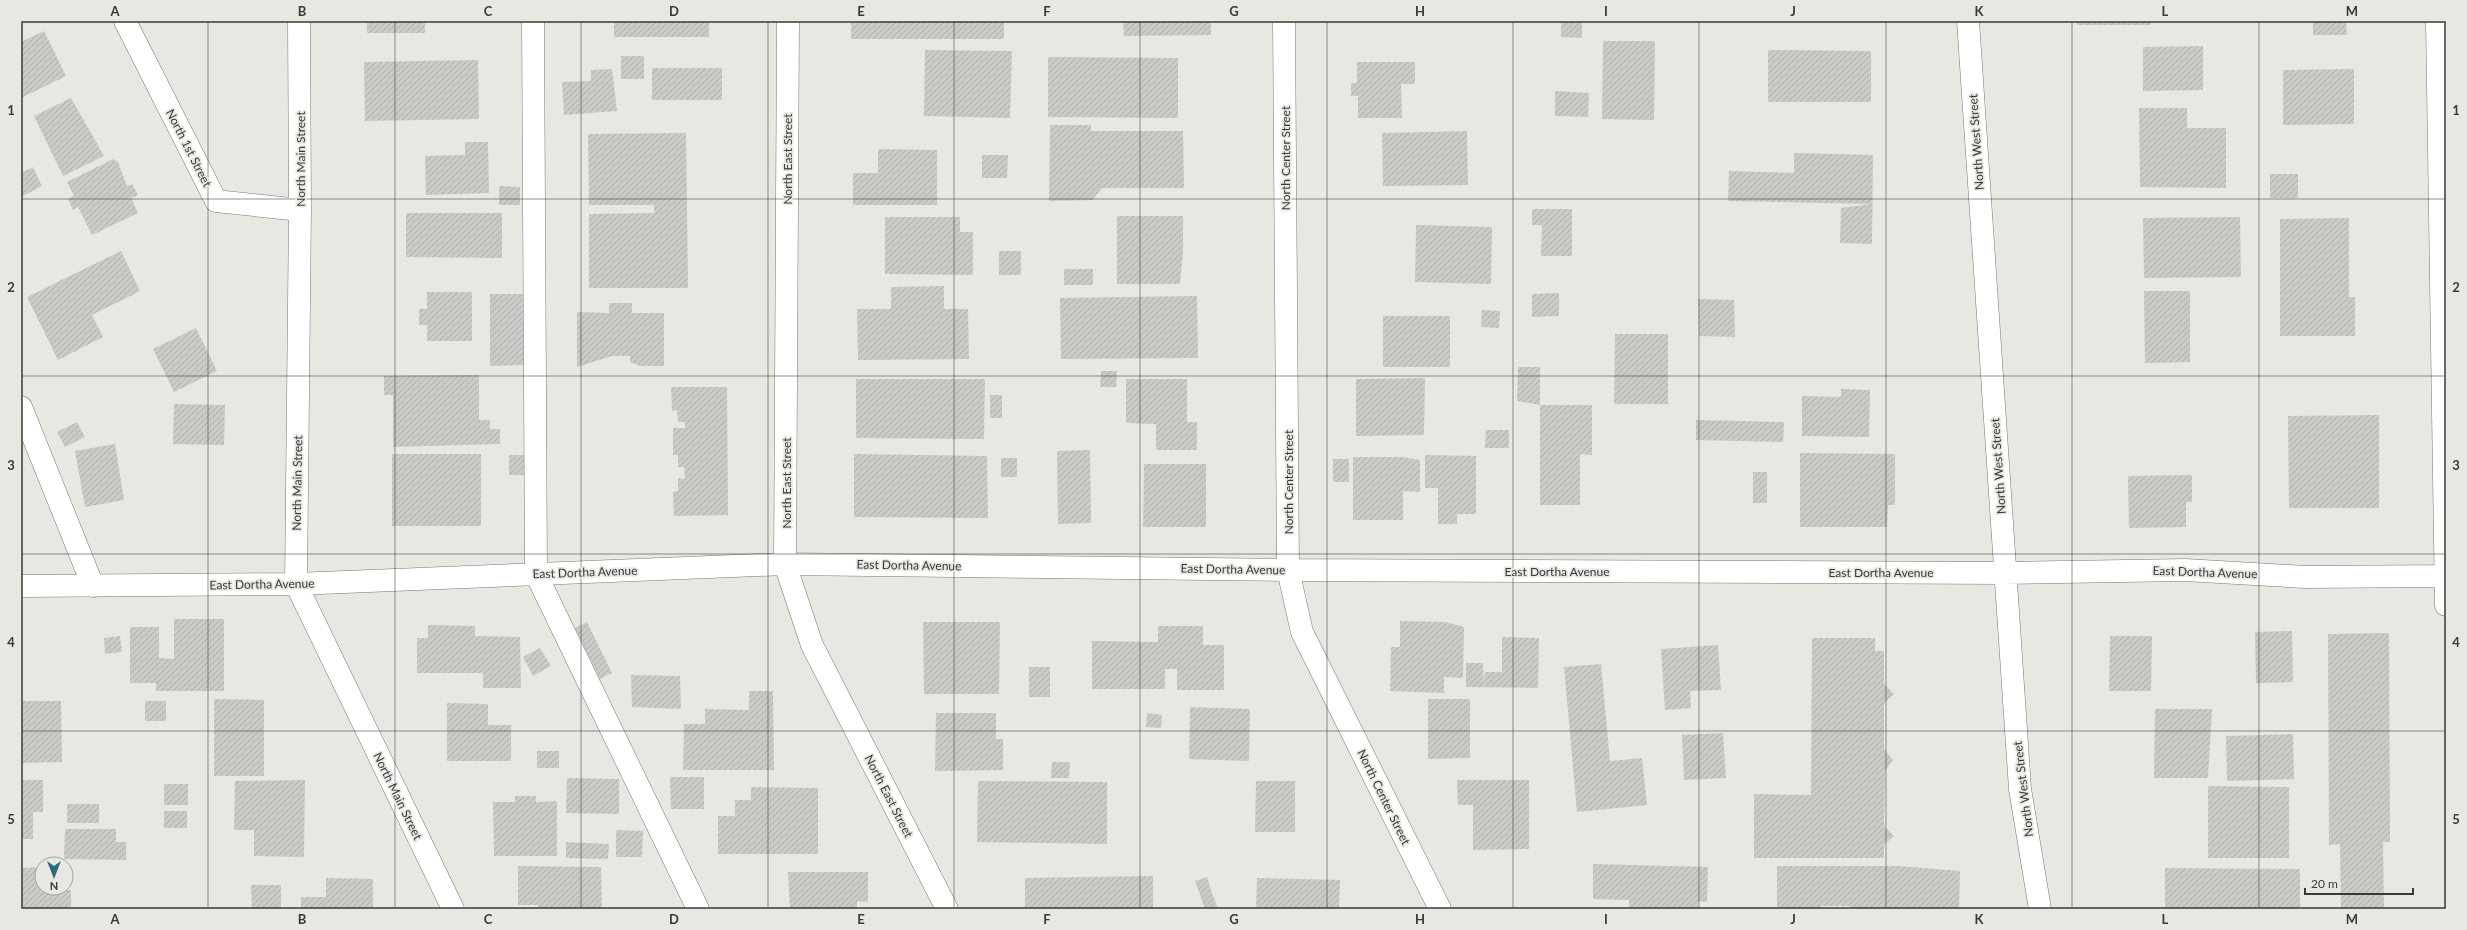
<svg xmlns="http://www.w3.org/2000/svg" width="2467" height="930" viewBox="0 0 2467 930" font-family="Lato,sans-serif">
<defs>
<pattern id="building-hatch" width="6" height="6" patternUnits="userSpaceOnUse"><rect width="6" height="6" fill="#cbcac6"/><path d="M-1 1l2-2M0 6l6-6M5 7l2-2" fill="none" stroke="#afaeab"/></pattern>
</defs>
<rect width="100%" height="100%" fill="#e8e8e3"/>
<path fill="url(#building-hatch)" d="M367 21H425V33H367Z
M614 21H709V37H614Z
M851 21H1004V39H851Z
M1123 21H1211V35L1124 36Z
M1561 21H1582V38L1561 37Z
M2077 21H2151V25H2077Z
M2313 21H2346L2347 35H2313Z
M44 31 66 76 21 98V42Z
M1603 41H1655L1654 120 1602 119Z
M2203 46V90L2143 91V47Z
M925 50 1012 51 1010 118 924 116Z
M1768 50 1871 51V102H1768Z
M621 56H644V79H621Z
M1048 57 1178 58V118L1048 117Z
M478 60 479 119 365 121 364 62Z
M1357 62H1415V84H1401L1402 118H1358V96H1351V83H1357Z
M652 68H722V100H652Z
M612 69 617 111 564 115 562 82 591 81V70Z
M2354 69V124L2283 125V70Z
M1555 91 1589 93 1588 117 1555 116Z
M71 98 104 156 63 176 34 116Z
M2139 108H2187V128H2226V188L2140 187Z
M1050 125H1091V131H1183L1184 188H1102L1092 200 1049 201Z
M1467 131 1468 185 1383 186 1382 133Z
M686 133 688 288H589V214L654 213V205H589L588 134Z
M465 142H488L489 193 426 195 425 156 465 155Z
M878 149 937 150V205H853V173H878Z
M1794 153 1873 155 1872 244 1840 243 1841 208 1871 204 1728 201 1729 171 1794 173Z
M982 155H1008L1007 178H982Z
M113 159 118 162 127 186 132 184 138 195 131 198 138 213 92 235 78 207 73 210 68 199 74 196 67 182Z
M33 167 42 186 21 197V173Z
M2270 174H2298V198H2270Z
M499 186 520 187V205H499Z
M1532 209H1572V256H1541L1542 225H1532Z
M406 213H502V258L406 257Z
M1117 216H1183V252L1180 284H1117Z
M885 217H960V232H973V275L885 274Z
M2240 217 2241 277 2144 278 2143 218Z
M2349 218V297H2355V336H2280V219Z
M1416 225 1492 227 1491 284 1415 282Z
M121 251 140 291 92 315 103 337 58 360 27 297Z
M999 251H1021V275H999Z
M1064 269H1093V285H1064Z
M944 286V309H968L969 359 858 360 857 309H891V287Z
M2144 291H2190V362L2145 363Z
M427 292H472V341H427V325H419V309H427Z
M1559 293V316L1532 317V294Z
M490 294H531L532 365 490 366Z
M1197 296 1198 358 1061 359 1060 298Z
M1698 299 1734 300 1735 337 1699 336Z
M609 303H632V313H664V366H640L630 362V356H612L577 367V312L609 313Z
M1482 310 1500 311 1499 328 1481 327Z
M1383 316H1450V367H1383Z
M196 328 217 371 174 392 153 349Z
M1615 334H1668V404H1614Z
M1518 367H1540V405L1517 401Z
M1101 371H1117L1116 387H1100Z
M479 375V420H490V429H500V444L393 447V395H384V376Z
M1425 378 1424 435 1356 436V379Z
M856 379H985L984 439 856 438Z
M1126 379H1187V422H1197V450H1156V424L1126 423Z
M671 387H727L728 515 674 516 673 492 678 491V478L685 479 684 467H678V455H673V428H685V422H678L677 410 672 411Z
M1841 389 1870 390 1869 437 1802 436V396L1841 397Z
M990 395H1002V418H990Z
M174 404 225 405 224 445 173 444Z
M1540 405H1592V455L1580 454V505H1540Z
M2379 415V508H2289L2288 416Z
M1696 420 1784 422 1783 442 1696 440Z
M77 422 85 437 65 447 57 432Z
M1486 430H1509V448H1485Z
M115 444 124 500 85 507 75 451Z
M1090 450 1091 523 1058 524 1057 451Z
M1800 453 1895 454V505H1888L1887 527H1800Z
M392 454H481V526H392Z
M854 454 987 456 988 518 854 517Z
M509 455H531V475H509Z
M1425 455 1476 456V514H1457V524H1438V488H1425Z
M1353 457H1403L1420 460V492L1403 491V520H1353Z
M1001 458H1017V477H1001Z
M1333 459H1349V482H1333Z
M1144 464H1206V527H1143Z
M1753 472H1767V503H1753Z
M2192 475V502H2186V527L2129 528 2128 476Z
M174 619H224V691H156V683H130V627H159V658L174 659Z
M1400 621 1445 622 1464 627 1463 678 1444 677V693L1390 691 1391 647H1400Z
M587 622 612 673 600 679 575 628Z
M923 622H1000L999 694H924Z
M428 625 475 626V636L520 637 521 688H483V673H417V638H428Z
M1158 626H1203V645H1224V690H1177V669H1165V689H1092V641L1158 642Z
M2292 631 2293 682 2256 683 2255 632Z
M2389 633 2390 842H2383L2384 909H2341L2340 844 2329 845 2328 634Z
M120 636 122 652 105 654 104 638Z
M2110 636H2152L2151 691H2109Z
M1502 637 1539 638 1538 688 1466 687V663H1483L1484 685 1485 672H1502Z
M1812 638H1875V651H1884V684L1894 694 1884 703V749L1893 760 1885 771 1884 826 1894 836 1884 845V858H1754V794L1811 795Z
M1718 645 1721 690 1690 691 1691 708 1665 710 1661 649Z
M540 648 551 666 533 676 523 657Z
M1601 664 1610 761 1642 758 1647 805 1577 812 1564 667Z
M1029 667H1050V697H1029Z
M631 675 680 676 681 709 632 707Z
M749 691H773L774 770H683L684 724H705V709L749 710Z
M214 699 264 700V776H214Z
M1428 699H1470V758L1428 759Z
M21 701H61L62 762 21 763Z
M145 701H166V721H145Z
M447 703 488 704V725H511V761H447Z
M1190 707 1250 709 1249 761 1189 759Z
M2155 709H2212L2208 778H2154Z
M936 713H996V739H1003V770L935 771Z
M1147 713 1162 715 1161 728 1146 727Z
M1723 733 1726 778 1684 780 1682 735Z
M2293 734 2294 779 2227 781 2226 736Z
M537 751H559V768H537Z
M1052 762H1070L1069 778H1051Z
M670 777H704V809H671Z
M567 778 619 779V814L566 813Z
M21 780H43V812H33V839H21Z
M305 780 304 857 254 856V830H234L235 781Z
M1457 780H1529V849L1473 850V805H1458Z
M978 781 1107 782V844L977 842Z
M1256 781H1295V832H1255Z
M164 784H188V805H164Z
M2208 786 2289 787V858H2208Z
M751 787 818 788V854H718V816H735V800H751Z
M515 796H536V802L557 801V856H494L493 802H515Z
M67 804H99V823H67Z
M164 811H187V828H164Z
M65 829H116V842H126V860L64 859Z
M616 830 643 831 642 857H616Z
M566 842 609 844 608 859 566 858Z
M1593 864 1708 867 1707 902 1698 901V909H1629V900L1593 899Z
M518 866 601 867 602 909H538V905H518Z
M1777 866H1898L1960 871 1959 909H1850V906H1821V909H1777Z
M42 867V888H66V890H71V909H21V868Z
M2165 868 2300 869V909H2165Z
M788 872H868V902L857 901V909H790Z
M1153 876V909H1025V878Z
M1207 877 1212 893 1218 909H1205L1195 881Z
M326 878 373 879V909H301V897H326Z
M1257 878 1340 880 1339 909H1256Z
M251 885H281V909H252Z"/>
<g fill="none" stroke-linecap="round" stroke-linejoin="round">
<defs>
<path id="minor" d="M125 21 216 201 300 210
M299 21 300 210 296 584 453 909
M533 21 536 574 698 909
M788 21 785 564 812 645 947 909
M1284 21 1288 570 1302 632 1440 909
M1968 21 2020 789 2040 909
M2437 21 2446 605
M21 407 93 586
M21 586 296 584 785 564 1288 570 2005 573 2185 570 2305 577 2446 576"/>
</defs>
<use href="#minor" stroke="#787773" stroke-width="23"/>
<use href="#minor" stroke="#fff" stroke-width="22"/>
</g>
<path fill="none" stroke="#393836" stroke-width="1" stroke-opacity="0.55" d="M208 21V909M395 21V909M581 21V909M768 21V909M954 21V909M1140 21V909M1327 21V909M1513 21V909M1699 21V909M1886 21V909M2072 21V909M2259 21V909M21 199H2446M21 376H2446M21 554H2446M21 731H2446"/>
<g text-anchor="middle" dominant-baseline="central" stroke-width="3.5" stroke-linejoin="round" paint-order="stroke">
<g font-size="12" fill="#393836" stroke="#e8e8e3">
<text transform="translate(1976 142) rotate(-94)">North West Street</text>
<text transform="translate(189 148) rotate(63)">North 1st Street</text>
<text transform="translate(1285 158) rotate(-90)">North Center Street</text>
<text transform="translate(300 159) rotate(-90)">North Main Street</text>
<text transform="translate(787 159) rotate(-90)">North East Street</text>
<text transform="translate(1998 466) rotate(-94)">North West Street</text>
<text transform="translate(1288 482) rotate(-90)">North Center Street</text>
<text transform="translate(297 483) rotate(-89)">North Main Street</text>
<text transform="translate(786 483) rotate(-90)">North East Street</text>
<text transform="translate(909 565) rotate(1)">East Dortha Avenue</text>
<text transform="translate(1233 569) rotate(1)">East Dortha Avenue</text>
<text x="1557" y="571">East Dortha Avenue</text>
<text transform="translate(585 572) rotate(-2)">East Dortha Avenue</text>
<text x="1881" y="572">East Dortha Avenue</text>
<text transform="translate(2205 572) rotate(2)">East Dortha Avenue</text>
<text transform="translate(262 584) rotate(-1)">East Dortha Avenue</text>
<text transform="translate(2023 789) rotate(-97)">North West Street</text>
<text transform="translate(398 796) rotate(64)">North Main Street</text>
<text transform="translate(889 796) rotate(63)">North East Street</text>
<text transform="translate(1384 797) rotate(64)">North Center Street</text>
</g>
</g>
<rect width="2467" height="930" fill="none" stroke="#e8e8e3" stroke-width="44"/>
<g transform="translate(54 876) rotate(180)"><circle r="19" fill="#e8e8e3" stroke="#a2a29e"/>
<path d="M0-3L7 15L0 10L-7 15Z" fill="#2a6b7f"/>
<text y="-6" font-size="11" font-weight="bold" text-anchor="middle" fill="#393836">N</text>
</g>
<path d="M2305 888v6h108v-6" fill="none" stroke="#393836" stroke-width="2"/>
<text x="2311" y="888" font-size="12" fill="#393836" stroke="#e8e8e3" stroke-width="3" paint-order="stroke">20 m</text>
<rect x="22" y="22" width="2423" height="886" fill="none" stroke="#393836" stroke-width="1.5"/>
<g font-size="13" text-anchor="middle" font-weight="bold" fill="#393836">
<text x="115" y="16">A</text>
<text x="302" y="16">B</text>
<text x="488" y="16">C</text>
<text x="674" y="16">D</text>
<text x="861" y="16">E</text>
<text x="1047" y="16">F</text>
<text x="1234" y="16">G</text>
<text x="1420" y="16">H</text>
<text x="1606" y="16">I</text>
<text x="1793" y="16">J</text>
<text x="1979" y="16">K</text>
<text x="2165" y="16">L</text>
<text x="2352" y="16">M</text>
<text x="11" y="115">1</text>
<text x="2456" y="115">1</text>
<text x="11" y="292">2</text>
<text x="2456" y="292">2</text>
<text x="11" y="470">3</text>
<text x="2456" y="470">3</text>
<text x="11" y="647">4</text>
<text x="2456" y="647">4</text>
<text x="11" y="824">5</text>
<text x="2456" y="824">5</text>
<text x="115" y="924">A</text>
<text x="302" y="924">B</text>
<text x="488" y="924">C</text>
<text x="674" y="924">D</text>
<text x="861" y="924">E</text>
<text x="1047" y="924">F</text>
<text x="1234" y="924">G</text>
<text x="1420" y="924">H</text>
<text x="1606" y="924">I</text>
<text x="1793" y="924">J</text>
<text x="1979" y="924">K</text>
<text x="2165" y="924">L</text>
<text x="2352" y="924">M</text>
</g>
</svg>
